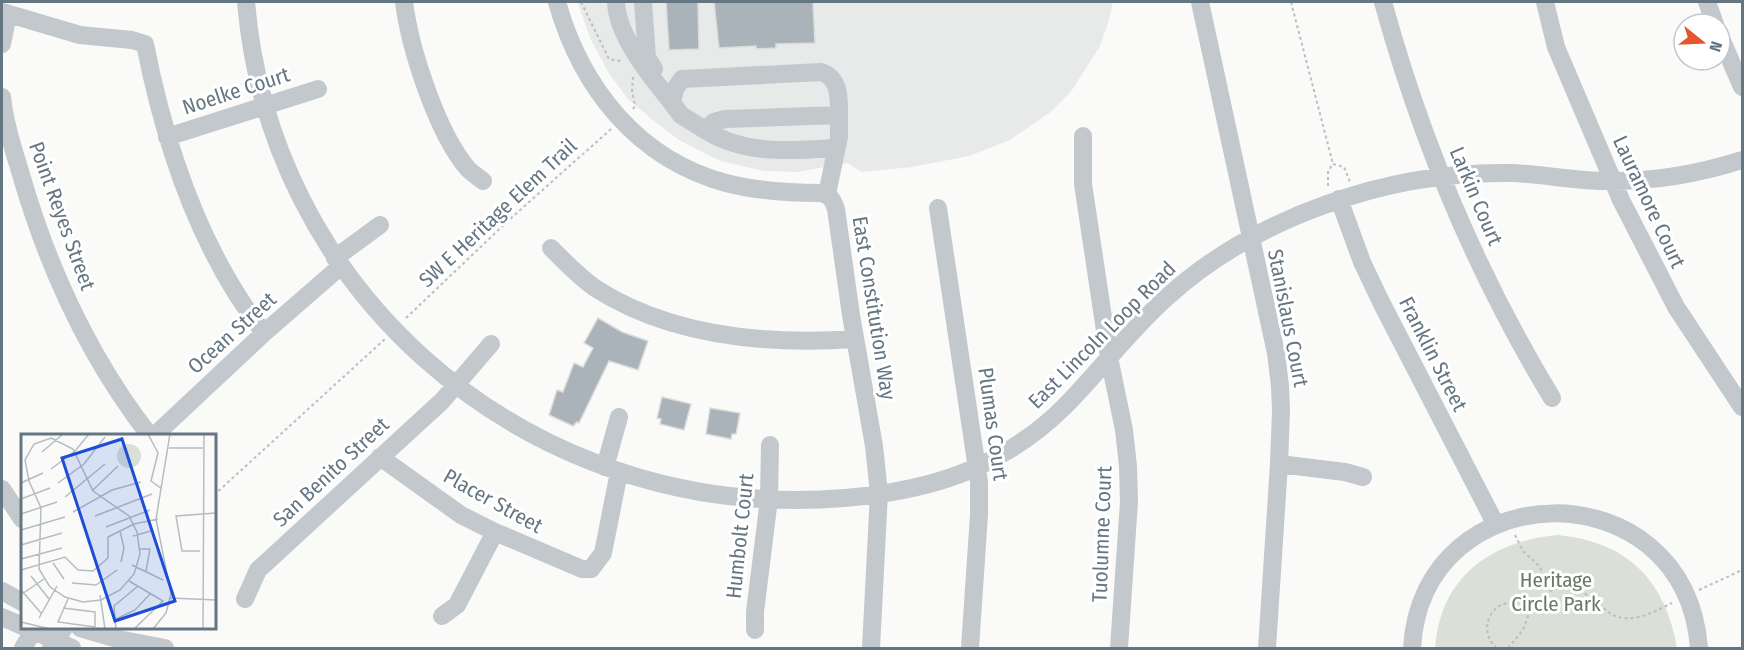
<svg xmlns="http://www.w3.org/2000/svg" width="1744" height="650" viewBox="0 0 1744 650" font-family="'Fira Sans Condensed',sans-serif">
<rect width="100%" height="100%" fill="#fafaf8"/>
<path fill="#e8e9e9" d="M583 2H1113L1109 20 1100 46 1072 90 1052 111 1010 140 969 156 912 167 862 172 847 163 797 172 764 171 720 161 679 140 654 121 628 99 608 72 590 38 578 3Z"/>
<path fill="#dadfd7" d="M1558 535C1628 542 1665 580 1677 648H1435C1440 577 1491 541 1558 535Z"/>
<path fill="#aab3b9" stroke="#dcdcda" stroke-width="1.5" d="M666 2H698L699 49 669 50Z
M714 2H813L815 43 776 44V48L756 49V46L719 48Z
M598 318 622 332 648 341 638 370 609 361 579 423 577 422 573 426 549 415 557 390 563 392 574 363 583 367 593 348 584 343Z
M662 397 691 404 684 430 660 424 661 419 657 418Z
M710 408 740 413 736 434H732L731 439 706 434Z"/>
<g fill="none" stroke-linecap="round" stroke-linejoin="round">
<path stroke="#bbbfc2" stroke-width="2" stroke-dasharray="3 3" stroke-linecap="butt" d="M581 2 609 59 621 61
M1291 2 1333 164
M633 109 635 106 632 90 633 77
M1333 164 1344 167 1350 182
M1328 186V171L1333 164
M406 318 509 220 611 129
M214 495 385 339
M1515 535 1523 551 1539 566 1553 589
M1699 590 1742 570
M1497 648C1473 629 1496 587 1531 608L1553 589C1562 589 1572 588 1581 592 1604 601 1606 624 1638 617 1650 615 1661 608 1672 603
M1508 648 1523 630 1531 608"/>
<path stroke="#c3c8cc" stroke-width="18" d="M246 2C270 287 512 500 796 500 855 500 926 491 979 466 1009 452 1040 431 1064 407 1099 372 1129 331 1166 298 1212 256 1268 225 1327 204 1385 183 1449 172 1511 173 1545 174 1579 182 1614 181 1657 181 1701 173 1742 160
M404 2C410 49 437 133 468 169 472 173 478 177 483 181
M557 2C581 87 637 159 726 183 757 191 789 193 821 193 830 195 833 200 836 209L851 315 874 446 879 493 871 648
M616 2C617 36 651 77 672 103
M643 2 647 57 654 69
M1200 2 1276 353 1280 386 1281 411 1279 464 1267 648
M1383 2C1421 140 1478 276 1552 398
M1545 2 1556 47 1621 200 1676 307 1742 407
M1707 2 1715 24
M2 12 80 35 132 40 145 44C165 146 199 250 264 333
M1720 36 1742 87
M2 44 8 14
M2 97C5 125 14 151 22 178 49 270 90 359 150 436
M705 130 681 115 672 103 675 89 682 79 821 72C840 78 839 98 839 115
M1083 136V184L1109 357 1124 430 1128 466 1129 502 1119 648
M167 137 318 89
M827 194 839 137V115L725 119 714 122 705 130C744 155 791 151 835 148
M1339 199 1362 262 1381 302 1496 525
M938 208 979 482V515L970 648
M551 248C565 262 579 277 595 288 671 337 767 345 855 339
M335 258 380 225
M154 436 264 333 341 266
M380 457 461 515 495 532 582 569H591L603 553 619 472
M1279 464 1345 472 1363 477
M605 467 619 417
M2 489 22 519
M2 591 22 602
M245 599 258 570 442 401 491 344
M442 616 457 605 495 532
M2 617 72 648
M80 628 118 639 165 648
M755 630V612L769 499 770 445
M23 648 35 628
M51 648 64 628
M1412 648C1422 471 1685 466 1699 648"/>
</g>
<g text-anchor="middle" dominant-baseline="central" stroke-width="6" stroke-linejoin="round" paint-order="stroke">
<g font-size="21" fill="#657683" stroke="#fff">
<text transform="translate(236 91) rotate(-18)">Noelke Court</text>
<text transform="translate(1476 196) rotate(67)">Larkin Court</text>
<text transform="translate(1649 202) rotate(65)">Lauramore Court</text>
<text transform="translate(498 213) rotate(-43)">SW E Heritage Elem Trail</text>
<text transform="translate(62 216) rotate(70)">Point Reyes Street</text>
<text transform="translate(874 308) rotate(81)">East Constitution Way</text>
<text transform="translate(1288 318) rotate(79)">Stanislaus Court</text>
<text transform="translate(232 333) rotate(-42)">Ocean Street</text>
<text transform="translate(1102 335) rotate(-45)">East Lincoln Loop Road</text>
<text transform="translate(1433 354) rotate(63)">Franklin Street</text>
<text transform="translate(993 424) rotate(82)">Plumas Court</text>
<text transform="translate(331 472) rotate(-43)">San Benito Street</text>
<text transform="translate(493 501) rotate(29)">Placer Street</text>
<text transform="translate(1102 534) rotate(-88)">Tuolumne Court</text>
<text transform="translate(740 536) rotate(-84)">Humbolt Court</text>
</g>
<g font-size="21" fill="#687a64" stroke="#fff">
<text x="1556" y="580">Heritage<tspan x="1556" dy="24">Circle Park</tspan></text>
</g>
</g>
<g transform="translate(21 434)">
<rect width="195" height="195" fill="#fafaf8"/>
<path d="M96 22a12 12 0 1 1 24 0a12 12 0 1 1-24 0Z" fill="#dadfd7"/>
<path fill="none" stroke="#b5bdc2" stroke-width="1.5" d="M127 0 137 19 130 47 141 55M30 4 52 15 72 57 108 82 116 98 119 120 113 140 99 156 80 166 62 168 44 163 29 153 18 135 20 74 8 47 4 26 13 10ZM148 14H182M21 18 42 0M30 35 54 17 68 0M0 49 22 39M37 49 63 30 84 3M72 56 97 32M44 63 84 30M0 65 29 54M52 78 91 56 120 48M0 80 36 68M74 82 131 60M85 93 129 76M0 96 44 83M99 97 103 114 100 128M112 102 130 97M0 111 41 99M119 115H129L125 137M179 117H161L155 82 195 79M0 125 41 114M32 129 43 145M111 131 142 146M0 136 44 123 57 136 72 137 87 124V103L113 90 137 85M10 142 28 165M108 147 142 167 113 195M51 149 75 151 96 136M0 156 20 179M1 160 23 145M79 161 84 195M149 164 195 166M47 165 37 188 74 193M42 174 74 178V193M18 184 36 152M95 185 114 176 130 159M0 188 29 195M95 195 93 172 117 152M132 195 145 179 150 160 135 85 149 0M182 195 183 0"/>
<path fill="#1d4ed8" fill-opacity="0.15" stroke="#1d4ed8" stroke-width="3" d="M101 5 154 167 94 187 41 24Z"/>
<rect width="195" height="195" fill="none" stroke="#657683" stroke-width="3"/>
</g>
<rect width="1744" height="650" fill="none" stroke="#657683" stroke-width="6"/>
<g transform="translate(1702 42) rotate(108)"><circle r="28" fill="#ffffff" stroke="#c1c8cd" stroke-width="1.5"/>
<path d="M0-4.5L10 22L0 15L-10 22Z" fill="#e4572e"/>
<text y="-9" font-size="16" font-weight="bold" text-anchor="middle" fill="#657683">N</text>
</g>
</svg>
